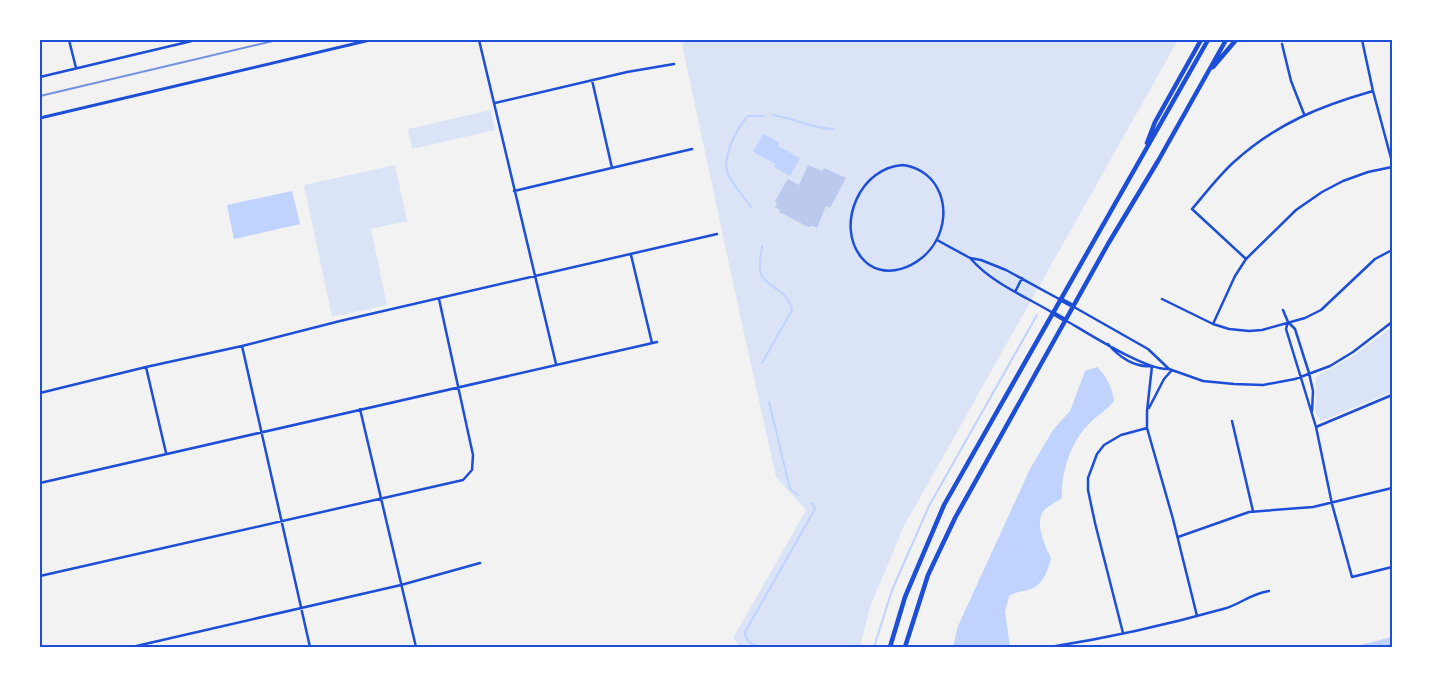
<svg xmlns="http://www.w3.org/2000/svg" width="1432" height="687" viewBox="0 0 1432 687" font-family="Inter,sans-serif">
<rect width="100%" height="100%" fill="#f2f2f2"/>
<path fill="#dbe4f7" d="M681 40H1178L904 526 870 607 860 647H740L733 638 806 510 776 477 743 329Z
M491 110 495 130 412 149 408 129Z
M395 165 407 221 371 229 387 305 332 317 304 185Z
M1392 327V392L1321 421 1316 414C1316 405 1314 382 1317 376L1356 354Z"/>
<path fill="#bfd3fe" d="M763 134 779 142 778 146 800 158 790 176 774 167 776 164 753 152Z
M292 191 300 224 234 239 227 205Z
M1097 367C1107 377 1112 387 1114 401 1106 411 1096 416 1088 425 1070 443 1061 473 1062 498 1057 502 1050 505 1045 509 1033 521 1045 546 1051 558 1048 571 1042 587 1028 590 1020 592 1016 592 1009 596L1005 612 1010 647H953L958 626 1030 469 1053 430 1070 411 1085 371Z
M1392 637V647H1352Z"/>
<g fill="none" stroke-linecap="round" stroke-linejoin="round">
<path stroke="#bfd3fe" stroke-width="2" d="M772 115C794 118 810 128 833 129
M751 207C744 196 733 186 728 174 721 158 737 128 748 116H765
M762 363 792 310C787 287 764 288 760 271 759 263 761 254 762 246
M769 402 790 489 798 495
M758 647C751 643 745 641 745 632L815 509V507L811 503
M874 647 892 590 929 506 1037 315"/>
</g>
<path fill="#bdc9ec" d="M808 165 822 171 824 168 846 178 830 208 826 206 817 228 813 226 808 227 779 212 780 210 775 207 777 203 775 201 786 182 788 179 799 185Z"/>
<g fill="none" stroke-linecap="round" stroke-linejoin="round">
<path stroke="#1d4ed8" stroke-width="2.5" d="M69 40 76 68
M479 40 556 364
M1362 40 1373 91 1392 162
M1282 44 1291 81 1304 114
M40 77 196 40
M592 80 612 168
M495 103 627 72 674 64
M903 165C940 170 953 210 936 241 922 267 882 284 861 257 835 224 861 167 903 165Z
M514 191 692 149
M937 240 970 258 981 260 1006 270 1059 299
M631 255 652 343
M971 259C993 284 1025 296 1053 313
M1246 259 1192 209C1206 193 1219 175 1235 161 1276 124 1320 106 1373 91
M1015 292 1022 278
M1162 299 1213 324 1229 329 1249 331 1262 330 1305 318 1321 310 1375 259 1392 250
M1074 307 1148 349 1169 369 1203 381 1234 384 1263 385 1295 379 1330 366 1353 352 1392 322
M1283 310 1288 322 1295 329 1309 373 1313 391 1312 411
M1065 320C1088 333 1146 371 1169 369
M1288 322 1286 329 1316 427 1332 504 1352 577 1392 567
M1213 324 1235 276 1246 259 1296 210 1322 192 1343 181 1368 172 1392 167
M1108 344C1119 357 1135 368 1152 366L1147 411V428L1173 519 1197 616
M242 346 310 647
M146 367 166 453
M40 393 146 367 242 346 340 321 717 234
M1149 408 1164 379 1172 370
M360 409 416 647
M1232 421 1253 511
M1316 427 1392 395
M40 483 657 342
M1178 537 1249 512 1313 507 1392 488
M40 576 463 480 472 470 473 455 439 299
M1123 633 1095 523 1088 490V478L1097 454 1104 445 1121 435 1147 428
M132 647 401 585 480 563
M1050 647C1108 638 1166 625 1223 609 1240 605 1249 594 1269 591"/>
<path stroke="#1d4ed8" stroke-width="3" d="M40 118 370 40"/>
<path stroke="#1d4ed8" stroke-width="4.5" d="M1213 67 1236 40
M1147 143 1155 122 1201 40
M1060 299 1073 306
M1053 313 1065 320
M890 647 905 597 944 505 1208 40
M905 647 928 575 955 518 1108 244 1158 161 1226 40"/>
<path stroke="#7290e2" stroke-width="2" d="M40 96 277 40"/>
</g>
<rect width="1432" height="687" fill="none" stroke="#ffffff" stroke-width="82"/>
<rect x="41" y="41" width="1350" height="605" fill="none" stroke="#1d4ed8" stroke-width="2"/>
</svg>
